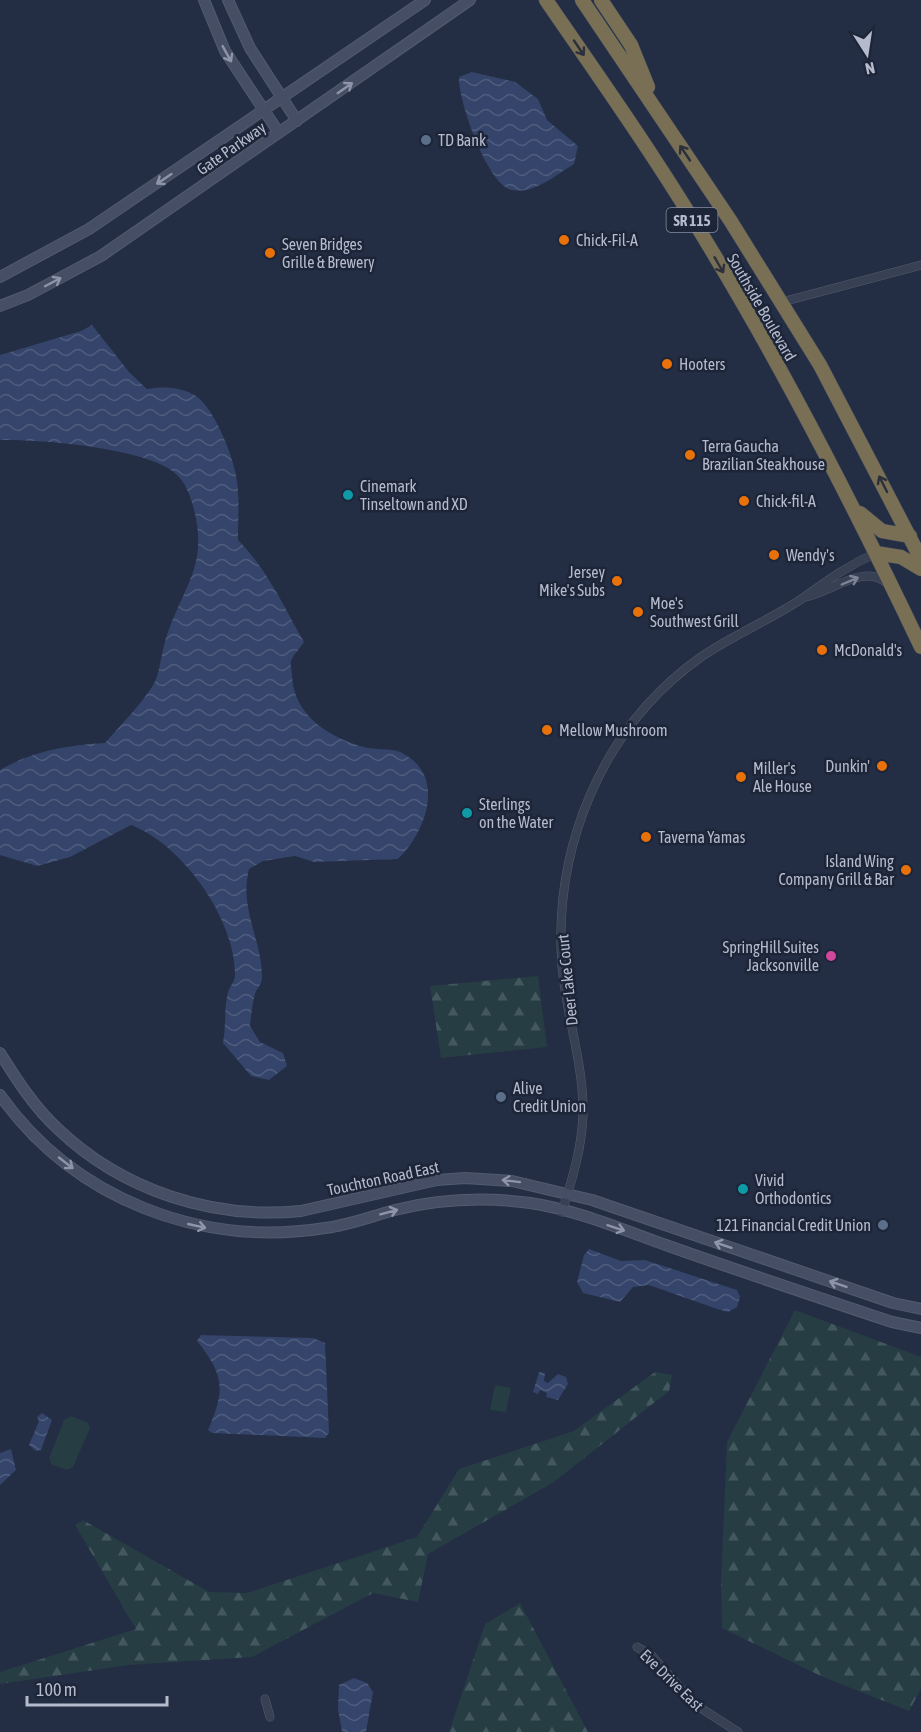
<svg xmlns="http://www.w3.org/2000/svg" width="921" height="1732" viewBox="0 0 921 1732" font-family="'Asap Condensed',sans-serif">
<defs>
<pattern id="forest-firs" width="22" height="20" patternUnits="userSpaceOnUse" patternTransform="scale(1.5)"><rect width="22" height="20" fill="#263d44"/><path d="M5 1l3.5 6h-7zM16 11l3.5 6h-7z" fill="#43575e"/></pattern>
<pattern id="water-waves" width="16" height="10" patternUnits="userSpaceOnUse" patternTransform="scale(1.5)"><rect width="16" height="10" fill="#34446a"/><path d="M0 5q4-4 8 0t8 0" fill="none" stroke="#4f5d7e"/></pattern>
</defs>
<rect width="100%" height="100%" fill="#232d43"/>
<path fill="#263d44" d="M495 1385 511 1388 506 1412 490 1410Z
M71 1416 88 1423 90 1428 73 1467 67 1470 52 1465 49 1458 64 1420Z"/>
<path fill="url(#forest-firs)" d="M538 976 547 1047 441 1058 430 986Z
M795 1310 921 1357V1689L909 1711 823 1677 722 1628 721 1582 727 1442Z
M655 1372 672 1375 669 1391 554 1482 428 1554 418 1602 373 1593 252 1657 129 1665 0 1684V1672L136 1629 75 1525 83 1520 209 1592 247 1593 417 1537 459 1469 574 1431Z
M520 1603 588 1732H449L485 1624Z"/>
<path fill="url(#water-waves)" d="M472 72 515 82 538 99 547 120 578 146 574 164C556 175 533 195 512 190 487 185 458 100 459 77Z
M92 325 129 372 147 389C163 386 182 387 196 396 214 408 232 454 236 475 240 495 238 519 238 540 267 569 284 607 304 642 301 647 293 655 291 661 290 665 292 671 292 675 293 716 331 739 368 748 379 750 395 748 404 754 446 777 426 832 398 859L314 862 295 856 263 861 249 869C239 910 262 938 262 978 262 984 257 988 255 994 252 1005 251 1016 250 1026L260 1042 283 1053 287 1066 269 1080 251 1076 223 1043C226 1027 224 1008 228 992 230 986 235 981 235 975 236 920 182 844 131 825L70 857 37 866 0 855V770C32 751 68 745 105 743 117 729 151 694 156 679 161 665 162 649 167 635 185 583 209 564 193 506 190 495 185 482 176 474 149 448 38 439 0 440V355L81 331Z
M589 1249 621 1261 645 1260 737 1290 740 1297 737 1307 728 1312 717 1309 649 1285 633 1287 620 1302 583 1293 577 1282 584 1255Z
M201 1335 313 1338 325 1343 329 1433 325 1438 212 1433 208 1430C225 1390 225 1376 197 1341Z
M539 1372 545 1373 544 1381 548 1383 558 1374 566 1377 568 1384 558 1400 546 1397 547 1393 540 1390 538 1394 533 1392Z
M42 1413 52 1420 41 1450 36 1451 29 1445 39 1421 37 1417Z
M11 1449 16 1470 0 1485V1453Z
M354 1678 367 1683 373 1692 366 1732H342L338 1709 339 1685Z"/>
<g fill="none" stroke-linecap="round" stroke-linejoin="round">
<defs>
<path id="street" d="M782 302 921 265
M805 597C832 592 864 562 888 584
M562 1212C572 1180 582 1148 583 1114 584 1065 566 1015 562 966 553 847 602 727 701 657 733 635 770 620 803 598 828 580 847 566 876 553
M637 1647 651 1655 696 1705 738 1732
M265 1699 270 1717"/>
<path id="secondary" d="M204 0 225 51 279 133
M228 0 250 48 297 121
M0 277 89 229 425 0
M0 306 28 295 101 256 470 0
M0 1053C17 1080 34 1107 58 1129 122 1190 212 1220 301 1211L437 1180 465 1178 512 1181 592 1200 893 1303 921 1309
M0 1095C74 1199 201 1248 325 1228 349 1225 372 1216 395 1210 439 1199 485 1197 530 1203 579 1210 630 1233 677 1249 748 1274 820 1298 892 1322L921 1328"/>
<path id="highway" d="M546 0C581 51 617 102 651 154 753 309 841 479 921 647
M582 0 730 220 820 365 921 559
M601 0 631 45 648 87
M860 513 882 531 910 536
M876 553 901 557 921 569"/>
</defs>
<use href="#street" stroke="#535b6d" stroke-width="9"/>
<use href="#secondary" stroke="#535b6d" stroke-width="12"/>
<use href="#highway" stroke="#40485a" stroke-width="15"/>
<use href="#street" stroke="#384053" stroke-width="8"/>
<use href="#secondary" stroke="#464e66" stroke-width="10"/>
<use href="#highway" stroke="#796f54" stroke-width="14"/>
</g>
<defs><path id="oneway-shaft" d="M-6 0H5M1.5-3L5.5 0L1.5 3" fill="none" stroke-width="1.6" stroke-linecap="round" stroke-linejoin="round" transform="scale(1.5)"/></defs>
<g stroke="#2b303c">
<use href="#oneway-shaft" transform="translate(579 48) rotate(56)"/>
<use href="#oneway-shaft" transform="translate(685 153) rotate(-124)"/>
<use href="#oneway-shaft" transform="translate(719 265) rotate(60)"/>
<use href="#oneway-shaft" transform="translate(883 484) rotate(-117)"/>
</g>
<g stroke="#8e95a9">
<use href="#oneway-shaft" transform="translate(227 54) rotate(61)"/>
<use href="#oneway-shaft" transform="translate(345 88) rotate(-35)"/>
<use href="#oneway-shaft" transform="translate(164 179) rotate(146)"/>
<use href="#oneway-shaft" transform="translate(53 282) rotate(-28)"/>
<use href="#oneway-shaft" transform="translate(66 1163) rotate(38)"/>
<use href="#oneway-shaft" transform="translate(511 1181) rotate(-173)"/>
<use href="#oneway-shaft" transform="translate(389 1212) rotate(-15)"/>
<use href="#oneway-shaft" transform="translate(197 1226) rotate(13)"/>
<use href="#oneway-shaft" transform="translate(616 1228) rotate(18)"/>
<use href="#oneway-shaft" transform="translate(723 1245) rotate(-161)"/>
<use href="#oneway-shaft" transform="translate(838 1284) rotate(-161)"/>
</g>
<use stroke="#7d8496" href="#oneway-shaft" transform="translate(850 581) rotate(-23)"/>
<g fill="#5c6f8a" stroke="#1d2538" stroke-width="2">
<circle cx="426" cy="140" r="6"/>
<circle cx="501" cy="1097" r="6"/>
<circle cx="883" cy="1225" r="6"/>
</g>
<g fill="#e8710a" stroke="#1d2538" stroke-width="2">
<circle cx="564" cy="240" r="6"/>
<circle cx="270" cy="253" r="6"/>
<circle cx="667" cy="364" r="6"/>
<circle cx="690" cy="455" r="6"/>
<circle cx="744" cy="501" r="6"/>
<circle cx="774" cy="555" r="6"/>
<circle cx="617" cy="581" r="6"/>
<circle cx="638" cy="612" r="6"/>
<circle cx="822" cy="650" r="6"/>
<circle cx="547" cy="730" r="6"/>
<circle cx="882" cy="766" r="6"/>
<circle cx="741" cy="777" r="6"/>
<circle cx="646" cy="837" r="6"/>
<circle cx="906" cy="870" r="6"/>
</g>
<g fill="#0f9aa8" stroke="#1d2538" stroke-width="2">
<circle cx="348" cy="495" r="6"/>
<circle cx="467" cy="813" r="6"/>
<circle cx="743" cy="1189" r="6"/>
</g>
<circle fill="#d1479c" stroke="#1d2538" stroke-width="2" cx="831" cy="956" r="6"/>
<g text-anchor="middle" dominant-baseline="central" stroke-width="5" stroke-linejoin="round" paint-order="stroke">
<rect fill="#1d2538" stroke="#878ea0" stroke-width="1.5" x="666.5" y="208" width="51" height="24" rx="4.5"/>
<g font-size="15" font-weight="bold" fill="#b5bbcd">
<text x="692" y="220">SR 115</text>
</g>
<g font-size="16" fill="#b5bbcd" stroke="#1d2538" text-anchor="start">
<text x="438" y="140">TD Bank</text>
<text x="576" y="240">Chick-Fil-A</text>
<text x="282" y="244">Seven Bridges<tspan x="282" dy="18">Grille &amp; Brewery</tspan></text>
<text x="679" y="364">Hooters</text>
<text x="702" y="446">Terra Gaucha<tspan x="702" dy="18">Brazilian Steakhouse</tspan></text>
<text x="360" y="486">Cinemark<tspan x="360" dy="18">Tinseltown and XD</tspan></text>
<text x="756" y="501">Chick-fil-A</text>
<text x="786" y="555">Wendy's</text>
<text x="605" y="572" text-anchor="end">Jersey<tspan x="605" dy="18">Mike's Subs</tspan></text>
<text x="650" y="603">Moe's<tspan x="650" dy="18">Southwest Grill</tspan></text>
<text x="834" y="650">McDonald's</text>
<text x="559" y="730">Mellow Mushroom</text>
<text x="870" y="766" text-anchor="end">Dunkin'</text>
<text x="753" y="768">Miller's<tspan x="753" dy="18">Ale House</tspan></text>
<text x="479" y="804">Sterlings<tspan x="479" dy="18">on the Water</tspan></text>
<text x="658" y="837">Taverna Yamas</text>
<text x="894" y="861" text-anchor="end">Island Wing<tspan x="894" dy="18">Company Grill &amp; Bar</tspan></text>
<text x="819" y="947" text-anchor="end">SpringHill Suites<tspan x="819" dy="18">Jacksonville</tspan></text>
<text x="513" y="1088">Alive<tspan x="513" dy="18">Credit Union</tspan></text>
<text x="755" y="1180">Vivid<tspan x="755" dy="18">Orthodontics</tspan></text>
<text x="871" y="1225" text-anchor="end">121 Financial Credit Union</text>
</g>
<g font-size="16" fill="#b5bbcd" stroke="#1d2538">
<text transform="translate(231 148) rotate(-35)">Gate Parkway</text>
<text transform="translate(762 307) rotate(60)">Southside Boulevard</text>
<text transform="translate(567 980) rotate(-96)">Deer Lake Court</text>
<text transform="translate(383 1178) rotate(-12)">Touchton Road East</text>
<text transform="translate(672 1680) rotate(44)">Eve Drive East</text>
</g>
</g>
<g transform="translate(867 54) rotate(168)" stroke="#1d2538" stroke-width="4.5" paint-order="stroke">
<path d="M0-4.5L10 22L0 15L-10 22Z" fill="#b5bbcd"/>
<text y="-9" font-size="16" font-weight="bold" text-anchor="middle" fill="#b5bbcd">N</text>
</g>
<path d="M27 1696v9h140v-9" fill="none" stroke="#b5bbcd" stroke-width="3"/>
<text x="36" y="1696" font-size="18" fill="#b5bbcd" stroke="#1d2538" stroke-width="4.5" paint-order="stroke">100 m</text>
</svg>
